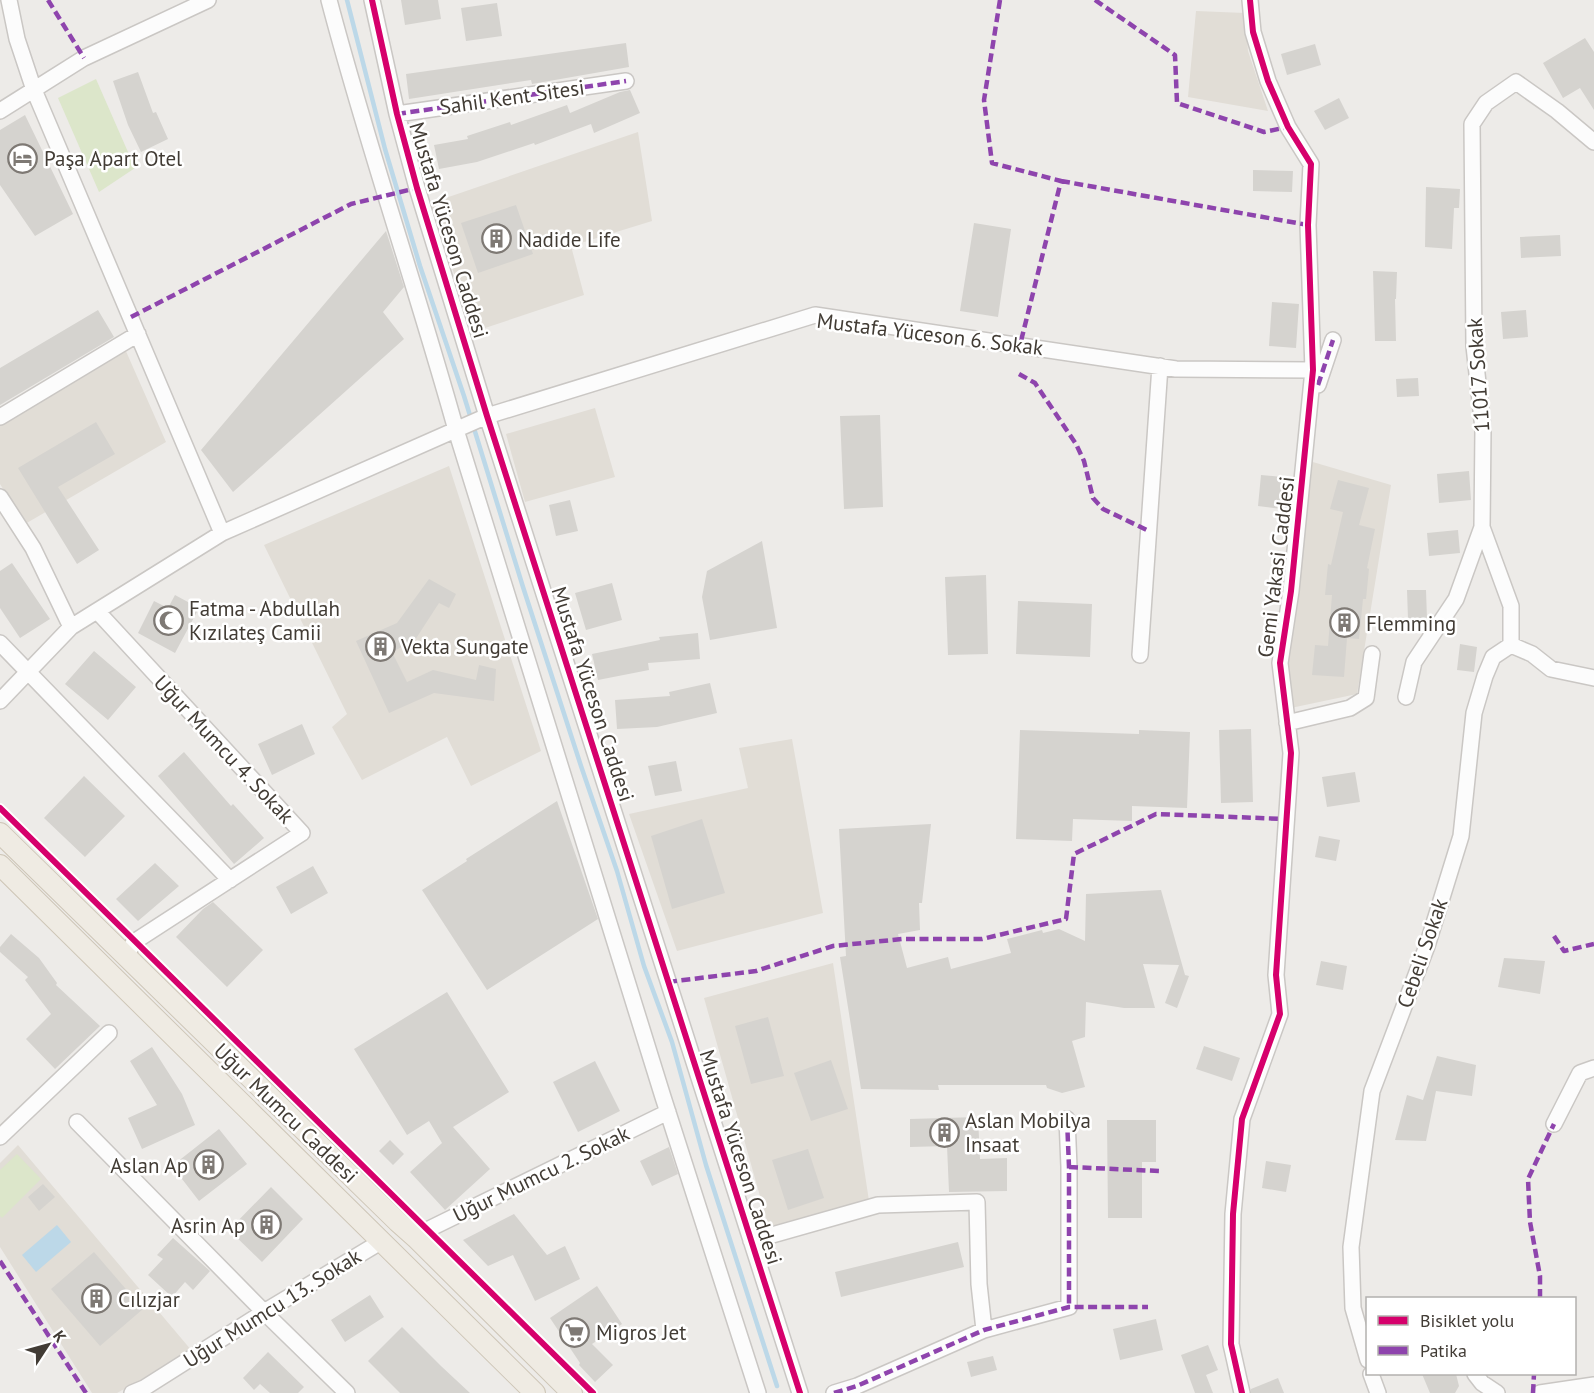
<svg xmlns="http://www.w3.org/2000/svg" width="1594" height="1393" viewBox="0 0 1594 1393" font-family="'PT Sans',sans-serif">
<rect width="100%" height="100%" fill="#edebe8"/>
<path fill="#e1ddd6" d="M1196 11 1245 13 1248 51 1268 111 1188 97Z
M638 132 652 221 571 246 584 295 473 332 431 203Z
M125 349 166 442 25 524 0 484V423Z
M595 408 615 477 525 502 506 434Z
M1306 460 1391 485 1357 694 1286 709 1280 663Z
M449 466 541 751 471 786 447 737 362 780 332 727 347 714 264 545Z
M792 739 823 913 677 951 629 814 748 788 739 748Z
M833 963 869 1201 769 1228 704 998Z
M18 1145 192 1351 117 1393H92L0 1247V1163Z"/>
<path fill="#dce6ca" d="M96 79 135 168 99 192 58 98Z
M17 1154 41 1179 2 1218 0 1216V1170Z"/>
<path fill="#bcd8e8" d="M57 1225 71 1242 36 1272 22 1255Z"/>
<g fill="none" stroke-linecap="round" stroke-linejoin="round">
<path stroke="#bcd8e8" stroke-width="4.5" d="M347 0 385 149 420 266 464 396 523 587 581 766 617 871 644 966 672 1042 706 1165 777 1386"/>
</g>
<path fill="#d5d3cf" d="M401 0H438L441 19 405 25Z
M497 3 502 36 466 41 461 8Z
M1585 38 1594 52V110L1580 88 1563 98 1543 63Z
M626 43 629 67 532 84 531 80 409 99 406 74Z
M1315 44 1321 65 1287 75 1281 54Z
M138 72 153 113 156 112 168 139 141 152 128 125 113 81Z
M630 90 640 113 594 133 591 124 535 145 534 143 477 162 439 169 434 145 468 139 467 136 510 122 511 125 567 105 570 113 620 92Z
M1339 98 1349 118 1325 130 1314 111Z
M25 115 73 214 35 236 0 185V130Z
M1253 170 1293 171 1292 192 1253 191Z
M1426 187 1460 189 1459 208H1454L1452 249 1425 247Z
M516 205 533 254 478 273 461 223Z
M974 223 1011 229 998 317 960 311Z
M386 231 404 287 383 312 404 339 233 492 201 450Z
M1560 235 1561 256 1521 258 1520 237Z
M1373 271 1397 272 1396 299H1395L1396 341H1375Z
M1272 302 1299 304 1296 348 1269 346Z
M98 310 114 337 0 405V368Z
M1526 310 1528 337 1503 339 1501 312Z
M1418 378 1419 396 1397 397 1396 379Z
M880 415 883 507 844 509 840 416Z
M96 422 115 454 58 487 99 550 77 564 18 468Z
M1469 471 1471 500 1439 503 1437 474Z
M1261 475 1292 478 1289 510 1258 506Z
M1338 480 1369 488 1359 525 1375 529 1367 568 1369 569 1366 599H1363L1359 639 1347 638 1344 677 1312 675 1315 645 1328 646 1332 595H1325L1328 564 1331 565 1343 512 1330 509Z
M570 500 578 531 556 536 549 505Z
M1458 530 1460 553 1429 556 1427 533Z
M762 541 777 628 710 640 702 597 707 571Z
M12 563 50 619 20 638 0 608V571Z
M986 575 988 654 948 655 945 577Z
M429 579 456 594 449 608 439 603 415 640 392 652 407 682 433 670 476 680 479 665 496 669 494 701 434 693 389 713 356 641 397 623Z
M612 583 622 620 586 630 575 593Z
M1407 590H1426L1427 619H1408Z
M175 595 199 608 175 653 138 633 154 601 168 608Z
M1018 601 1092 604 1090 657 1016 654Z
M698 633 700 659 648 663 649 670 598 680 592 654 660 640 659 637Z
M1460 644 1477 647 1474 672 1457 670Z
M94 651 136 687 108 720 65 684Z
M710 683 717 713 657 727 617 729 615 700 670 696 669 692Z
M302 724 315 754 272 775 258 744Z
M1251 729 1253 802 1221 803 1219 730Z
M1020 730 1139 734V730L1190 732 1187 808 1132 806V821L1073 819 1072 841 1016 839Z
M184 752 231 806 233 804 264 838 234 864 158 776Z
M676 761 682 791 655 796 648 766Z
M1355 772 1360 802 1327 807 1322 777Z
M84 776 125 816 85 857 44 818Z
M557 801 598 919 487 990 422 890 467 861 466 859Z
M702 819 725 893 672 909 651 836Z
M931 824 922 903H919L920 930 898 934 907 968 948 957 951 969 1011 953 1007 939 1042 930 1043 933 1059 929 1085 941 1086 894 1161 890 1185 975 1189 976 1177 1008 1165 1003 1179 965 1143 964 1155 1008H1124L1086 1002 1085 1037 1072 1041 1085 1087 1062 1093 1047 1088 1046 1085H938L939 1090 861 1089 840 957 846 956 839 829Z
M1319 836 1340 840 1336 861 1315 857Z
M155 863 179 886 138 921 116 899Z
M313 866 328 893 291 914 276 887Z
M213 902 263 950 227 987 176 937 203 909Z
M11 934 39 958 57 983 56 985 100 1026 55 1069 26 1039 51 1014 25 980 28 977 0 952V947Z
M1504 958 1545 961 1540 994 1498 987Z
M1321 961 1347 966 1343 990 1316 985Z
M447 992 509 1092 453 1127 490 1169 445 1210 410 1172 442 1143 429 1121 407 1135 354 1049Z
M768 1017 784 1076 751 1084 735 1026Z
M1204 1046 1240 1058 1232 1081 1196 1069Z
M152 1047 182 1094 195 1125 142 1149 128 1118 157 1105 130 1061Z
M1437 1056 1476 1065 1472 1096 1436 1091 1426 1141 1395 1140 1407 1095 1423 1100Z
M831 1060 848 1109 811 1121 794 1073Z
M595 1061 620 1111 578 1132 553 1082Z
M978 1117 980 1159 1007 1158V1191L949 1192 947 1146 910 1147V1119Z
M1107 1120H1156V1162H1142V1218H1108Z
M219 1129 247 1164 199 1201 172 1166Z
M390 1140 404 1154 393 1165 379 1151Z
M669 1147 678 1174 652 1186 640 1161Z
M808 1149 824 1198 788 1210 772 1160Z
M1266 1161 1291 1165 1286 1192 1262 1188Z
M43 1184 55 1197 39 1211 28 1197Z
M271 1187 303 1219 262 1262 229 1230Z
M514 1214 547 1255 565 1246 580 1279 535 1301 513 1255 488 1266 463 1240Z
M173 1238 210 1271 193 1290 185 1282 172 1297 148 1275 163 1259 157 1255Z
M958 1242 964 1267 841 1297 835 1272Z
M94 1252 143 1309 100 1346 51 1289Z
M597 1286 622 1324 592 1344 613 1365 595 1382 579 1365 580 1363 550 1318Z
M370 1295 384 1317 345 1342 331 1320Z
M1156 1319 1163 1350 1120 1360 1113 1329Z
M402 1327 441 1366 470 1393H400L368 1361Z
M1208 1345 1218 1370 1206 1375 1213 1393H1195L1181 1355Z
M268 1352 304 1387 298 1393H270L260 1384 254 1390 243 1378Z
M993 1356 997 1370 971 1377 967 1362Z
M1422 1374H1456L1459 1386 1455 1393H1430Z
M1278 1378 1284 1393H1251V1389Z"/>
<g fill="none" stroke-linecap="round" stroke-linejoin="round">
<defs>
<path id="minor" d="M9 0 17 39 34 90 222 533
M329 0C367 145 416 286 456 430L663 1097 758 1393
M372 0 397 114 417 188 487 416 800 1393
M0 111 84 58 208 0
M397 114 626 81
M1318 385 1333 340
M0 417 138 334
M0 497 33 548 71 627
M97 611 302 833 134 942 126 956
M0 643 230 880
M1511 645V606L1482 527 1483 429 1474 346 1472 124 1486 103 1516 82 1557 111 1594 142
M1140 655 1160 366
M1406 697 1414 662 1456 599 1482 527
M0 701 71 627 222 533 487 416 815 315 1176 369 1313 370
M1287 723 1350 708 1366 698 1372 654
M77 1122 264 1312 347 1393
M1554 1124 1580 1073 1594 1068
M0 1137 109 1033
M416 1238 427 1230 668 1112
M751 1241 878 1205 977 1202 979 1284 984 1330
M1368 1360 1353 1308 1351 1247 1372 1091 1427 946 1461 836 1474 713 1485 676 1493 657 1511 645 1532 654 1551 669 1594 678
M1371 1374 1378 1393
M1475 1374 1482 1383 1497 1393
M132 1393 144 1388 264 1312 382 1241
M834 1393 857 1386 984 1330 1069 1307V1167L1067 1119
M1242 1393 1231 1344 1233 1214 1242 1119 1280 1014 1276 975 1291 753 1280 663 1291 591 1313 370 1308 225 1311 164 1288 127 1268 81 1253 32 1250 0
M1540 1393 1594 1385"/>
<path id="major" d="M0 833 398 1222 416 1238 572 1393
M0 865 535 1393"/>
</defs>
<use href="#minor" stroke="#cac7c4" stroke-width="18"/>
<use href="#major" stroke="#cec6b7" stroke-width="22"/>
<use href="#minor" stroke="#fcfcfc" stroke-width="15"/>
<use href="#major" stroke="#efebe3" stroke-width="20"/>
<path stroke="#8e44ad" stroke-width="4.5" stroke-dasharray="9 4.5" stroke-linecap="butt" d="M48 0 84 58
M1000 0 984 100 992 163 1061 181 1020 345
M1095 0 1175 55 1177 103 1264 132 1288 127
M397 114 626 81
M1061 181 1308 225
M131 317 351 204 417 188
M1019 374 1035 383 1076 444 1084 461 1093 498 1103 509 1149 531
M1318 385 1333 340
M1554 936 1564 951 1594 944
M668 982 756 971 833 946 902 939H982L1066 919 1074 854 1156 814 1285 819
M1067 1119 1069 1167V1307
M1069 1167 1159 1171
M0 1261 86 1393
M1540 1298V1276L1530 1222 1528 1179 1554 1124
M834 1393 857 1386 984 1330 1069 1307H1148
M1533 1393 1534 1374"/>
<defs>
<path id="cycleway" d="M372 0 397 114 417 188 487 416 800 1393
M0 808 593 1393
M1242 1393 1231 1344 1233 1214 1242 1119 1280 1014 1276 975 1291 753 1280 663 1291 591 1313 370 1308 225 1311 164 1288 127 1268 81 1253 32 1250 0"/>
</defs>
<use href="#cycleway" stroke="#fff" stroke-width="10"/>
<use href="#cycleway" stroke="#d6006c" stroke-width="6"/>
</g>
<defs>
<symbol id="hotel-ring" viewBox="-11 -11 22 22"><circle r="9.5" fill="#fff" stroke="#7e7974" stroke-width="1.5"/><path d="M-6-4.5h1.5V1H6V5H4.5V3h-9V5H-6ZM-4 0a1.8 1.8 0 1 1 3.6 0ZM.5 0V-2.5h3Q6-2.5 6 0Z" fill="#7e7974"/></symbol>
<symbol id="building-ring" viewBox="-11 -11 22 22"><circle r="9.5" fill="#fff" stroke="#7e7974" stroke-width="1.5"/><path d="M-4-6H4V6H1V3H-1V6H-4ZM-2.5-4.3h1.7v1.8h-1.7ZM.8-4.3h1.7v1.8H.8ZM-2.5-1h1.7V.8h-1.7ZM.8-1h1.7V.8H.8Z" fill="#7e7974"/></symbol>
<symbol id="mosque-ring" viewBox="-11 -11 22 22"><circle r="9.5" fill="#fff" stroke="#7e7974" stroke-width="1.5"/><path d="M3.5-4.9A6 6 0 1 0 3.5 4.9A5 5 0 1 1 3.5-4.9Z" fill="#7e7974"/></symbol>
<symbol id="supermarket-ring" viewBox="-11 -11 22 22"><circle r="9.5" fill="#fff" stroke="#7e7974" stroke-width="1.5"/><path d="M-6-5.5h2.5l.6 2H6L4.5 2H-2.5L-4.4-4H-6ZM-1.5 3.2a1.3 1.3 0 1 0 .1 0ZM3 3.2a1.3 1.3 0 1 0 .1 0Z" fill="#7e7974"/></symbol>
</defs>
<g fill-rule="evenodd">
<use href="#hotel-ring" x="6" y="142" width="33" height="33"/>
<use href="#building-ring" x="480" y="222" width="33" height="33"/>
<use href="#mosque-ring" x="152" y="604" width="33" height="33"/>
<use href="#building-ring" x="1328" y="606" width="33" height="33"/>
<use href="#building-ring" x="364" y="630" width="33" height="33"/>
<use href="#building-ring" x="928" y="1116" width="33" height="33"/>
<use href="#building-ring" x="192" y="1148" width="33" height="33"/>
<use href="#building-ring" x="250" y="1208" width="33" height="33"/>
<use href="#building-ring" x="80" y="1282" width="33" height="33"/>
<use href="#supermarket-ring" x="558" y="1316" width="33" height="33"/>
</g>
<g text-anchor="middle" dominant-baseline="central" stroke-width="5" stroke-linejoin="round" paint-order="stroke">
<g font-size="21" fill="#423c35" stroke="#fff">
<text transform="translate(512 97) rotate(-8)">Sahil Kent Sitesi</text>
<text transform="translate(449 230) rotate(73)">Mustafa Yüceson Caddesi</text>
<text transform="translate(930 334) rotate(7)">Mustafa Yüceson 6. Sokak</text>
<text transform="translate(1478 375) rotate(-94)">11017 Sokak</text>
<text transform="translate(1276 567) rotate(-83)">Gemi Yakasi Caddesi</text>
<text transform="translate(593 694) rotate(72)">Mustafa Yüceson Caddesi</text>
<text transform="translate(224 749) rotate(47)">Uğur Mumcu 4. Sokak</text>
<text transform="translate(1422 953) rotate(-71)">Cebeli Sokak</text>
<text transform="translate(286 1113) rotate(44)">Uğur Mumcu Caddesi</text>
<text transform="translate(741 1157) rotate(72)">Mustafa Yüceson Caddesi</text>
<text transform="translate(541 1174) rotate(-26)">Uğur Mumcu 2. Sokak</text>
<text transform="translate(272 1308) rotate(-32)">Uğur Mumcu 13. Sokak</text>
</g>
<g font-size="21" fill="#423c35" stroke="#fff" text-anchor="start">
<text x="44" y="158">Paşa Apart Otel</text>
<text x="518" y="239">Nadide Life</text>
<text x="189" y="608">Fatma - Abdullah<tspan x="189" dy="24">Kızılateş Camii</tspan></text>
<text x="1366" y="623">Flemming</text>
<text x="401" y="646">Vekta Sungate</text>
<text x="965" y="1120">Aslan Mobilya<tspan x="965" dy="24">Insaat</tspan></text>
<text x="188" y="1165" text-anchor="end">Aslan Ap</text>
<text x="245" y="1225" text-anchor="end">Asrin Ap</text>
<text x="118" y="1299">Cılızjar</text>
<text x="596" y="1332">Migros Jet</text>
</g>
</g>
<rect x="1366" y="1297" width="210" height="78" fill="#ffffff" stroke="#b3b1ae" stroke-width="1.5"/>
<rect x="1378" y="1316" width="30" height="9" fill="#d6006c" stroke="#b3b1ae" stroke-width="1.5"/>
<text x="1420" y="1327" font-size="18" fill="#423c35">Bisiklet yolu</text>
<rect x="1378" y="1346" width="30" height="9" fill="#8e44ad" stroke="#b3b1ae" stroke-width="1.5"/>
<text x="1420" y="1357" font-size="18" fill="#423c35">Patika</text>
<g transform="translate(48 1345) rotate(54)" stroke="#ffffff" stroke-width="4.5" paint-order="stroke">
<path d="M0-4.5L10 22L0 15L-10 22Z" fill="#423c35"/>
<text y="-9" font-size="16" font-weight="bold" text-anchor="middle" fill="#423c35">K</text>
</g>
</svg>
